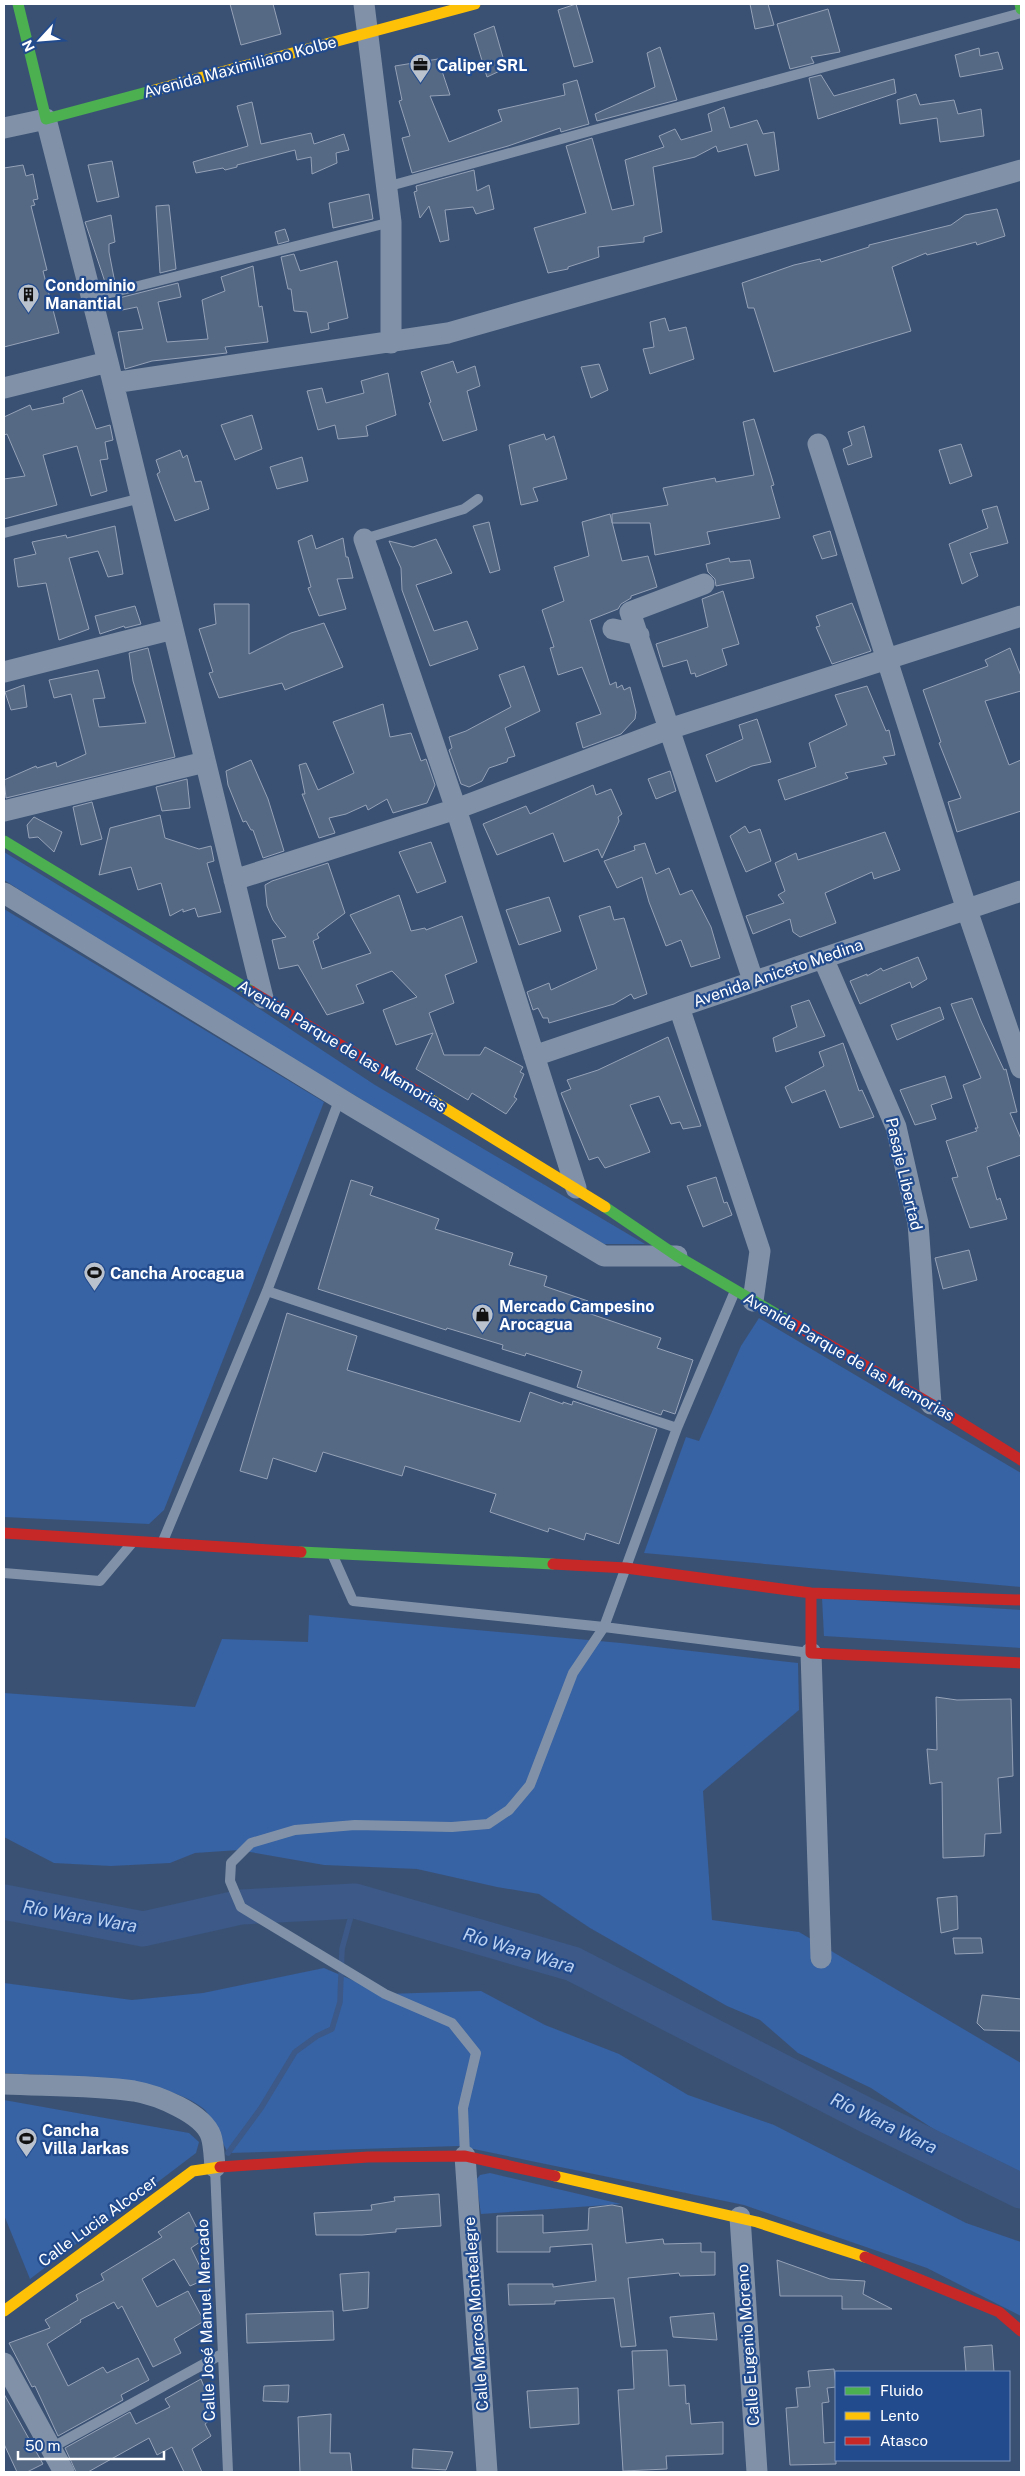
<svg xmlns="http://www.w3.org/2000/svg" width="1025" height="2476" viewBox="0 0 1025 2476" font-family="'Public Sans',sans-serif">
<rect width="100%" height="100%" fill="#3a5174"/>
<path fill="#3762a3" d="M4 852 234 992 375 1085 645 1244H604L168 984 4 880Z
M4 909 324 1102 164 1510 149 1524 4 1517Z
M759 1318 1021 1473V1587L644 1553 686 1437 699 1441 741 1346Z
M822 1598 1021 1610V1648L824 1636Z
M309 1615 621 1643 798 1663 799 1710 703 1791 712 1920 799 1932 1021 2063V2183L961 2147 871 2088 798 2053 760 2020 727 2006 590 1928 539 1894 497 1887 417 1869 324 1865 239 1850 195 1853 170 1863 111 1866 54 1863 4 1837V1693L195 1707 222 1639 308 1642Z
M324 1968 385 1994 481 1991 545 2025 619 2054 688 2095 774 2125 966 2223 1021 2242V2316L927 2268 744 2205 459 2146 228 2153C222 2142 212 2116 204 2109 160 2074 59 2077 4 2073V1983L132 2000 203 1993Z
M4 2100 189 2133 199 2142 196 2153 30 2279 4 2215Z
M490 2173 621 2204 481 2214 476 2180 480 2175Z"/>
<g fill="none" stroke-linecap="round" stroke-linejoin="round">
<path stroke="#3c5987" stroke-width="5.5" d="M228 2153 261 2108 295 2052 317 2036 332 2029 340 2002 342 1949 355 1901"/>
<path stroke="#3c5987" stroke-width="35" d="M4 1902 143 1929 241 1907 355 1901 573 1964 868 2116 1021 2191"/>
</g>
<path fill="#566984" stroke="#95a2b7" d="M230 4H273L281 34 241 45Z
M576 4 593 62 574 67 558 10Z
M750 4H768L774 25 755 29Z
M828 9 840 52 811 57 814 63 790 69 777 24Z
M494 26 506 68 487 77 474 34Z
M660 47 677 100 597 121 595 114 655 87 647 53Z
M979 48 980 56 998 52 1003 69 960 77 955 55Z
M438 59 450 95 430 96 449 142 502 121 498 110 565 95 563 84 577 80 589 124 561 132 560 128 508 146 412 173 402 138 410 136 399 101 402 100 395 66Z
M821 75 834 96 894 79 896 93 818 119 809 78Z
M916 94 920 105 954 100 958 114 981 109 984 136 940 142 937 118 900 124 897 100Z
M252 102 261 144 311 133 314 144 344 134 349 150 336 153 337 163 312 174 311 157 297 160 295 150 237 165V167L225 170 223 168 196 173 193 162 248 146 237 106Z
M724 107 730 128 757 120 763 134 774 132 779 170 755 176 747 144 718 152 716 146 695 157 653 167 662 232 644 237V242L598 247 599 257 568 267V269L548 273 534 228 586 213 566 146 592 138 612 210 634 205 625 160 664 147 659 136 675 129 681 140 712 131 708 114Z
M112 161 119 197 97 202 88 165Z
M23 165 26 176 33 174 38 199 33 200 35 205 31 206 47 270 43 271 59 333 4 347V168Z
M474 170 477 191 489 185 494 209 476 214 473 207 445 210 449 240 440 242 429 206 420 218 414 192 417 191 416 186Z
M369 194 373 219 333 228 329 203Z
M169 205 176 269 160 273 156 206Z
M997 209 1005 236 977 245 976 242 927 255 926 253 892 267 911 331 774 372 754 308H748L742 283 794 265 820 259 821 262 869 247V245L951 225 965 215Z
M111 215 115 242 109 244V252L115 283 106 285 85 222Z
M285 229 289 241 278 244 275 232Z
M294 254 300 271 337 261 348 318 328 323 329 329 311 333 307 312 294 311 291 289H288L281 257Z
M253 266 259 307 262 306 268 342 225 347 227 353 152 361 125 369 118 332 143 329 137 307 122 310 119 298 178 283 181 297 158 302 167 342 208 339 202 300 225 291 221 277Z
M665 318 669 331 686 327 694 359 650 374 643 349 654 347 650 322Z
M453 361 457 373 475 366 480 386 467 391 477 430 443 441 429 403 431 402 421 372Z
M599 364 608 390 591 398 581 367Z
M388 373 396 415 366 426 368 436 338 439 335 425 318 430 307 391 322 388 326 403 364 393 361 381Z
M82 390 96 429 110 425 113 440 105 442 108 459 100 460 107 491 91 496 77 446 43 455 57 505 4 519V479L25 476 7 434 4 435V417L30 405 32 410 64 403 63 398Z
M252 415 262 449 235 460 221 425Z
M754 419 774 485 771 486 780 518 707 532 710 544 655 555 650 523H612V514L668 505 663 488 715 478 716 482 754 475 743 422Z
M864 426 872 457 848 465 843 449 852 445 848 432Z
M544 434 546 440 554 436 567 479 533 488 538 501 521 505 509 445Z
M961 444 972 476 950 484 939 450Z
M180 450 183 458 187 455 195 482 201 481 209 509 175 521 157 474 160 472 156 460Z
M302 457 308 481 277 489 270 467Z
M997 506 1008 543 970 553 978 576 962 584 949 544 988 528 982 510Z
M610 514 622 561 648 556 657 587 631 596V598L621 604 618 609 590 620 610 685 616 682 617 688 622 685 624 690 630 687 636 712 635 719 621 734 583 748 576 723 601 714 582 667 558 675 550 648 554 647 542 610 564 601 554 567 589 556 582 522Z
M489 522 500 570 490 573 473 526Z
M115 526 123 574 108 577 98 551 69 558 89 629 59 640 46 583 18 587 14 559 36 554 32 542 66 535 67 538Z
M830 531 837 555 822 559 813 536Z
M312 535 316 549 343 538 346 557H348L353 578 337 579 346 609 319 616 308 588 311 587 298 541Z
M436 539 452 573 416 585 434 631 467 621 478 649 430 666 402 590 401 568 389 541 413 547Z
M729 558 730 562 750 560 754 578 716 586 715 579 708 572 706 564Z
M723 591 739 644 722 649 727 665 696 677 695 673 691 674 687 660 663 667 656 644 708 627 702 599Z
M852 603 871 651 832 664 816 627 820 626 816 616Z
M214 604H249V654L291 633 324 623 343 667 285 690 282 683 219 698 209 673 213 672 199 629 216 624Z
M135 606 141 624 125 628 124 626 100 634 95 616Z
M148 648 175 757 6 798 4 780 36 766 37 768 56 762 57 767 86 754 71 694 54 698 49 680 98 670 105 698 93 699 99 727 146 723 133 681 129 653Z
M1010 648 1021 676V691L985 701 1009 765 1021 760V811L957 832 948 802 961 798 939 743 941 742 923 690 988 666 985 660Z
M524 666 540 711 505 728 515 756 508 758 507 762 489 768 482 781 469 787 461 784 449 750 452 748 449 737 466 731 511 707 499 675Z
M24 685 27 707 11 710 5 692Z
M867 686 886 731 889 730 895 755 883 757 887 764 845 773 848 778 785 800 778 780 816 767 809 743 847 725 835 695Z
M383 704 390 737 411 733 421 761 426 759 435 785 427 803 393 813 387 799 368 810 366 805 346 814 329 818 335 833 319 838 302 794H305L299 765 306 763 318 790 354 773 333 722Z
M757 719 771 762 752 766 716 782 706 755 743 739 739 725Z
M251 760 268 799 284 851 263 858 253 830H251L246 821 243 822 228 785 226 771Z
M670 771 676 791 656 799 648 779Z
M187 779 190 808 162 811 156 787Z
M593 785 596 795 611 789 622 814 618 817 619 821 602 858 598 849 564 862 553 833 497 855 483 824 526 806 530 814Z
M92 802 102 839 81 845 73 807Z
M160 815 165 838 199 849 211 846 214 861 207 863 221 912 198 917 195 908 183 912V909L170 916 161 883 138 890 131 867 99 875 110 828Z
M34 817 62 832 54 852 38 837 29 838 27 825Z
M745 826 749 833 760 829 771 861 746 872 730 836Z
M885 832 900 870 874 879 872 872 825 893 836 923 800 937 793 932 790 919 753 934 746 916 784 903 778 895 785 891 775 863 796 853 798 860Z
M431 842 446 882 417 893 399 852Z
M645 843 656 874 669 868 680 895 692 890 711 927 720 958 691 967 681 940 666 946 649 902 642 877 617 888 604 861 635 850 634 846Z
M328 863 345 913 317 934 319 938 313 941 322 969 371 953 350 915 399 895 411 931 425 928 426 930 462 916 477 962 445 975 454 1003 429 1013 444 1055H480L485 1047 523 1067 520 1072 524 1074 514 1097 517 1099 506 1114 472 1093 468 1100 416 1069 433 1033 396 1045 383 1010 417 997 392 971 356 985 364 1003 327 1015 298 965 279 969 272 940 286 937 273 920 267 906 265 885 272 881Z
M549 897 561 931 519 945 506 910Z
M610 906 614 920 624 918 647 994 634 999 631 994 614 1004 549 1023 548 1018H543L538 1008 533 1010 527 992 549 983 551 990 597 969 579 916Z
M918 957 927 979 912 988 910 982 860 1004 850 981 867 974V976L881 968 883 971Z
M972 998 981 1021 1004 1070 1006 1069 1017 1112 1010 1113 1021 1139V1155L987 1167 997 1200 1000 1198 1007 1219 970 1228 952 1178 958 1177 946 1141 977 1131 975 1128H978L963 1085 981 1078 951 1004Z
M809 1000 825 1036 776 1052 773 1038 797 1027 791 1006Z
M940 1007 944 1019 897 1040 891 1025Z
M668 1037 701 1126 683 1129 680 1122 671 1124 659 1096 630 1105 650 1152 605 1168 598 1157 589 1160 561 1093 571 1089 567 1080 598 1070Z
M843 1043 859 1091 862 1090 874 1117 840 1128 825 1090 792 1103 785 1087 824 1066 819 1052Z
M945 1076 952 1098 931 1105 936 1119 915 1125 900 1090Z
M716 1177 724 1203 727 1202 732 1215 703 1227 687 1186Z
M351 1180 373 1187 370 1195 439 1219 435 1229 513 1253 509 1265 547 1276 544 1286 588 1301 585 1312 661 1338 657 1348 693 1360 675 1414 663 1410 661 1415 577 1387 582 1371 526 1353 525 1356 502 1349 503 1345 447 1328 446 1330 318 1289Z
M969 1250 977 1280 943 1289 935 1258Z
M287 1313 357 1336 347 1370 520 1422 530 1392 563 1404V1402L572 1405 573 1401 657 1429 619 1544 586 1533 584 1540 549 1528 548 1532 490 1512 496 1494 405 1466 402 1476 323 1452 316 1472 273 1458 267 1479 240 1471Z
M936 1697 957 1700 1011 1699 1013 1776 998 1778 1001 1833 985 1834 984 1856 943 1858 942 1782 930 1784 927 1749 937 1750Z
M957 1896 958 1929 941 1933 937 1898Z
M953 1938H981L983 1953 955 1954Z
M982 1995 1021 1999V2031L984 2030 977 2023Z
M439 2194 441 2226 396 2229V2232L362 2235H316L314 2213 372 2210 371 2205 395 2201 394 2197Z
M612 2205 622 2207 626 2243 663 2239 664 2244 701 2243V2252H715V2275L680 2276 679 2273 628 2278 636 2346 621 2347 614 2298 555 2301V2304L509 2305 508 2284H553V2287L596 2281 592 2244 550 2247V2252H497V2216L543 2215V2233L588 2230 589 2208Z
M189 2212 203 2240 191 2248 206 2279 190 2286 174 2259 142 2279 157 2307 188 2291 204 2321 174 2339 181 2353 153 2367 122 2306 118 2309 114 2302 80 2320 81 2322 47 2344 68 2386 103 2367 107 2373 138 2358 149 2380 121 2395 123 2400 58 2436 35 2386 32 2387 9 2343 50 2328 45 2320 78 2300 76 2295 104 2280 101 2274 162 2237 158 2232Z
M777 2260 830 2279 865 2281 863 2294 892 2309H842V2296H780Z
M369 2272 368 2308 343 2311 340 2274Z
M333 2311 334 2340 247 2343 246 2314Z
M714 2313 717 2340 673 2337 670 2317Z
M992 2345 994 2372H966L964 2347Z
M667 2350 669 2386 685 2385 686 2404 689 2403 691 2424 723 2422V2454L666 2456 667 2469 623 2471 618 2390 634 2389 632 2351Z
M834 2369 836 2387 827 2388 829 2402 822 2403 824 2443 836 2442V2464L790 2465 786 2408 798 2407 796 2388 810 2387 808 2371Z
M201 2379 210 2402 207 2407 214 2417 205 2424 211 2436 192 2449 202 2472H184L172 2447 157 2455 149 2438 88 2472H76L65 2448 130 2412 136 2424 170 2407 165 2399Z
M289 2385 288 2402 263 2401 264 2386Z
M578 2388 579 2424 530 2428 527 2391Z
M4 2394 43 2464 27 2472H17L4 2444Z
M331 2414 330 2453H350L352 2472H300L298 2417Z
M413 2449 453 2452 446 2470 412 2468Z"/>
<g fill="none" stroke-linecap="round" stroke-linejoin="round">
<path stroke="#8192a8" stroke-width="10" d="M386 187 1021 13
M91 298 391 222
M4 533 141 498
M364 539 464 509 478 499
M267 1291 677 1428
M163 1541 267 1291 340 1098
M333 1556 353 1601 604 1627 810 1653
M4 1573 100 1581 132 1543
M465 2155 463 2108 476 2053 452 2023 385 1994 241 1907 230 1881 231 1863 251 1843 295 1830 355 1825 452 1827 488 1824 509 1810 530 1785 573 1673 604 1627 677 1428 735 1291
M215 2168 228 2472
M51 2448 222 2354"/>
<path stroke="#8192a8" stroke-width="21" d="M364 4 391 222V343
M4 128 46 119 108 362 263 998
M113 383 448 333 1021 170
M4 388 108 362
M818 444 967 910 1021 1068
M364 539 456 809 576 1188
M704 584 630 612 753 980
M613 629 639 635
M4 672 173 629
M4 811 205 762
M234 880 456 809 669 729 1021 616
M4 893 352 1106 604 1256H677
M823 958 896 1127 918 1223 931 1404
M679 1007 760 1251 753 1301
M534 1056 1021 891
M811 1653 821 1958
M4 2084C47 2086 91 2085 134 2091 157 2095 203 2113 211 2136 214 2145 214 2157 215 2167
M465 2156 487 2472
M740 2217 757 2472
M4 2363 64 2472"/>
<path stroke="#4caf50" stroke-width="11" d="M18 4 46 119 151 91
M1020 4 1021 9
M4 841 251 991
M605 1207 677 1256 790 1322
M301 1552 553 1564"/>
<path stroke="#ffc107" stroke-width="11" d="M151 91 475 4
M425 1096 605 1207
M555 2176 757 2222 865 2257
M4 2311 193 2171 220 2167"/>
<path stroke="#c62828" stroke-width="11" d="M251 991 425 1096
M790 1322 931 1404 1021 1460
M4 1533 301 1552
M553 1564 626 1568 811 1593 1021 1600
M811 1593V1653L1021 1663
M220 2167 368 2157 465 2156 555 2176
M865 2257 999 2312 1021 2331"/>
</g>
<defs>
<symbol id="office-pin" viewBox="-11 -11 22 30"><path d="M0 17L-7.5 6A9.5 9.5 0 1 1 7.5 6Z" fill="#bac2ce" stroke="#224b8d"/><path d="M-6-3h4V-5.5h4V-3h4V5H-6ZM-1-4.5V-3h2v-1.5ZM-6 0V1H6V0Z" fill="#111"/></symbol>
<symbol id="building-pin" viewBox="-11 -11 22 30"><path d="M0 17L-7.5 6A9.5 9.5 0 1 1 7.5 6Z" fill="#bac2ce" stroke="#224b8d"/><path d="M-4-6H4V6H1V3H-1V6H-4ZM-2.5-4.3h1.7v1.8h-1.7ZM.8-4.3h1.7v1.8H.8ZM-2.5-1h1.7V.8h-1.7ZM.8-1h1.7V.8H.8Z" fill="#111"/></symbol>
<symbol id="stadium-pin" viewBox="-11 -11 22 30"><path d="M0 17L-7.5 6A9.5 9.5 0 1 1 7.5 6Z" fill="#bac2ce" stroke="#224b8d"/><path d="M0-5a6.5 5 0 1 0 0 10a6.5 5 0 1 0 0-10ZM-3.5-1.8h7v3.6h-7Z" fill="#111"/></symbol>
<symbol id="shop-pin" viewBox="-11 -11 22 30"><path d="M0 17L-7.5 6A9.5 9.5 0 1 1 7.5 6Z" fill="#bac2ce" stroke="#224b8d"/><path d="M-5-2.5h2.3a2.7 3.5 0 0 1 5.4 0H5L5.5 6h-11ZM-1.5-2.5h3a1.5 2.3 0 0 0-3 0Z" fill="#111"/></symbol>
</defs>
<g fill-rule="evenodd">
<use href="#office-pin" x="408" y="52" width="25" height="34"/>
<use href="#building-pin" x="16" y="282" width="25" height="34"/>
<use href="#stadium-pin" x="82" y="1260" width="25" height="34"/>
<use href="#shop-pin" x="470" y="1302" width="25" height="34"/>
<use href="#stadium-pin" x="14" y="2126" width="25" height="34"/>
</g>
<g text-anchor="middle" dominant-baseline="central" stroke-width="4.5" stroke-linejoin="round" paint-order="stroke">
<g font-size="16" font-weight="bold" fill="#fff" stroke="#224b8d" text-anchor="start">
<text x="437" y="65">Caliper SRL</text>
<text x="45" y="285">Condominio<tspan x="45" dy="18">Manantial</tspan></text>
<text x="110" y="1273">Cancha Arocagua</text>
<text x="499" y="1306">Mercado Campesino<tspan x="499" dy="18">Arocagua</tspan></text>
<text x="42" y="2130">Cancha<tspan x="42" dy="18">Villa Jarkas</tspan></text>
</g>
<g font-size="16" fill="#fff" stroke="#224b8d">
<text transform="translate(240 67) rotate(-15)">Avenida Maximiliano Kolbe</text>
<text transform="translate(778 973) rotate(-19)">Avenida Aniceto Medina</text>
<text transform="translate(342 1046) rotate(31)">Avenida Parque de las Memorias</text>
<text transform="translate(904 1174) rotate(77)">Pasaje Libertad</text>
<text transform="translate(849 1357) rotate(30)">Avenida Parque de las Memorias</text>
<text transform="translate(98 2221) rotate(-36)">Calle Lucia Alcocer</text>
<text transform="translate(476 2314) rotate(-94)">Calle Marcos Montealegre</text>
<text transform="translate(206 2320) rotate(-92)">Calle José Manuel Mercado</text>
<text transform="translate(748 2345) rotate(-94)">Calle Eugenio Moreno</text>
</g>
<g font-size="18" font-style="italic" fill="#bcd2f2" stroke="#224b8d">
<text transform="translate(80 1916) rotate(10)">Río Wara Wara</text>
<text transform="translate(519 1950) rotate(17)">Río Wara Wara</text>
<text transform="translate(884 2123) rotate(26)">Río Wara Wara</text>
</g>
</g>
<rect width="1025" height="2476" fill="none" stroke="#ffffff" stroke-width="10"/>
<rect x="835" y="2371" width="175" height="90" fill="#224b8d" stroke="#7a93bb"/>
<rect x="845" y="2387" width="25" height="8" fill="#4caf50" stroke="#7a93bb"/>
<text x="880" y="2396" font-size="15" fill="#ffffff">Fluido</text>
<rect x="845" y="2412" width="25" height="8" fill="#ffc107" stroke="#7a93bb"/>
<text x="880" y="2421" font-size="15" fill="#ffffff">Lento</text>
<rect x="845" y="2437" width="25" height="8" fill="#c62828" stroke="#7a93bb"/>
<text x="880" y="2446" font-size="15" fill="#ffffff">Atasco</text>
<g transform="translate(40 40) rotate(244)" stroke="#224b8d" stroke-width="4" paint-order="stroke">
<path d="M0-4L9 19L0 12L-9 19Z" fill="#ffffff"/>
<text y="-8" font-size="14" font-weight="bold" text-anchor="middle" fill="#ffffff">N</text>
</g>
<path d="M18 2451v8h146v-8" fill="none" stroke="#ffffff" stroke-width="2.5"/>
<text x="25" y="2451" font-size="15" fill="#ffffff" stroke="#224b8d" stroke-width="4" paint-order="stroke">50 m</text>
</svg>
